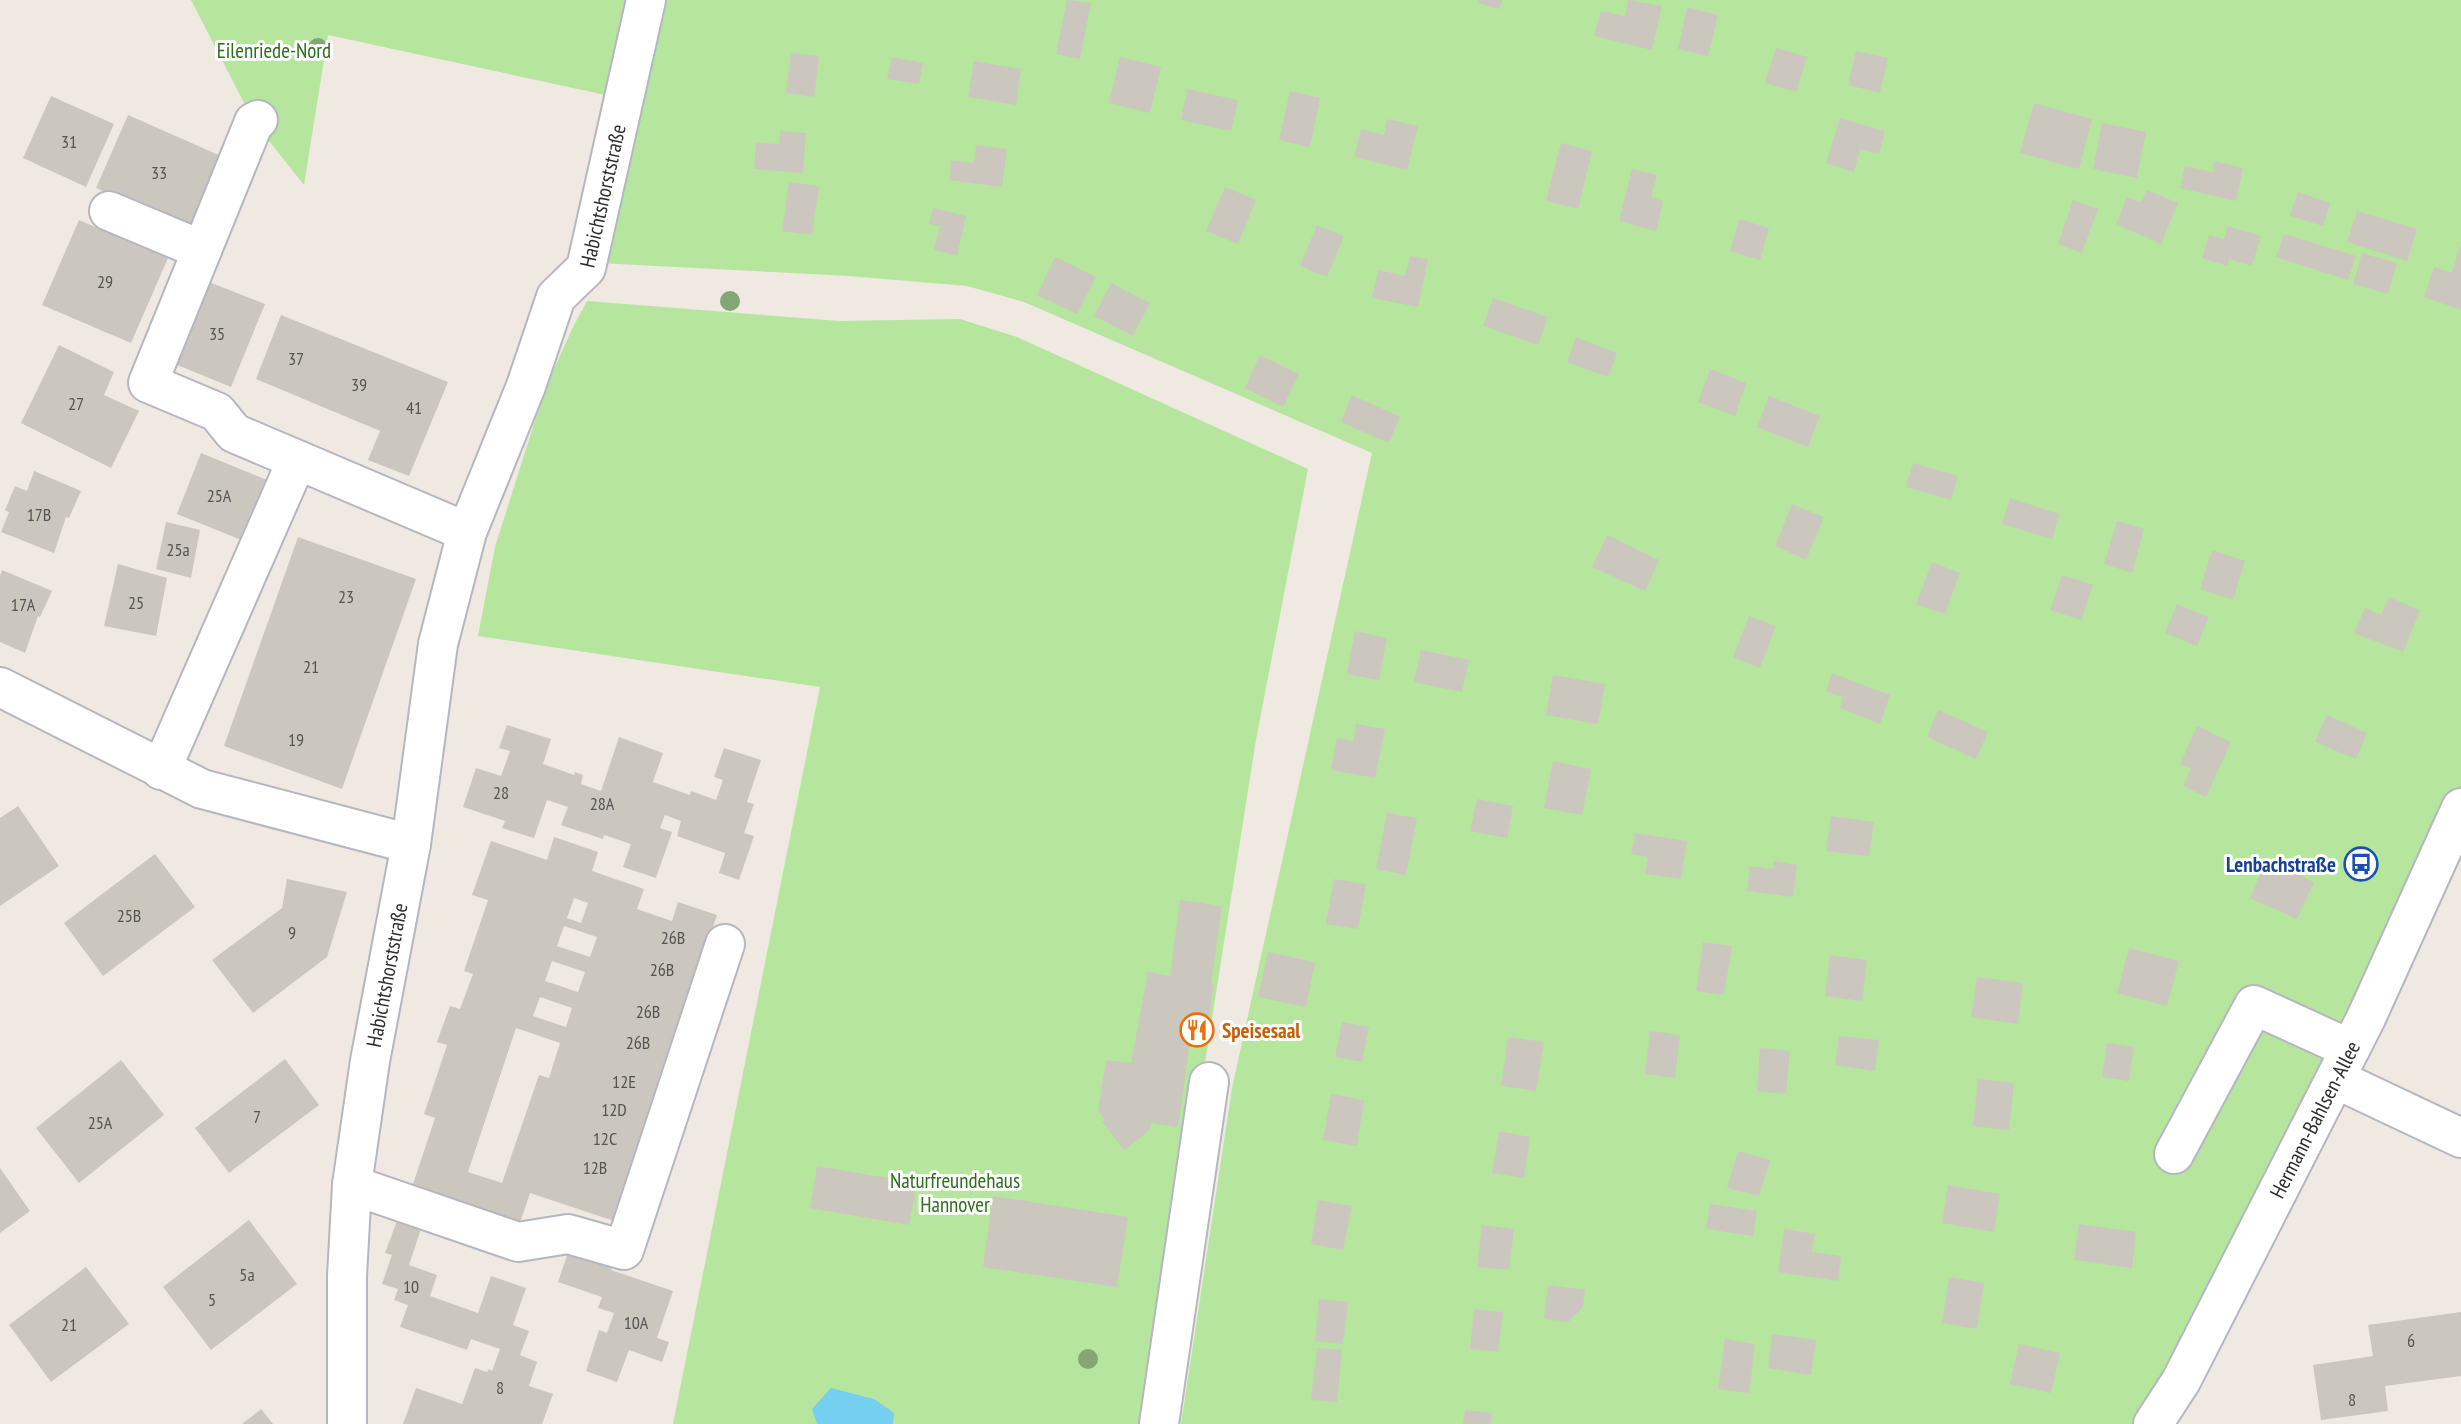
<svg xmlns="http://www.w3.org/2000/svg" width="2461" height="1424" viewBox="0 0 2461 1424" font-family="'PT Sans Narrow',sans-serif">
<rect width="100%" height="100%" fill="#efe9e1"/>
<path fill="#b6e59e" d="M191 0H635L615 97 328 35 304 185 254 122Z
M657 0H2461V808L2153 1424H1181L1232 1088 1372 453 1024 302 967 286 849 276 598 263Z
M587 301 839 321 960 319 1017 337 1308 469 1256 740 1148 1424H673L820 687 478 636 495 547 545 389 572 329Z"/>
<path fill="#75cff0" d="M831 1388 874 1399 894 1413 893 1424H817L812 1409Z"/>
<path fill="#cbc7bf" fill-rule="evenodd" d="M1067 0 1091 3 1080 59 1056 54Z
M1479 0H1502L1500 9 1478 3Z
M1628 0 1662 6 1652 50 1594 36 1601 11 1625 16Z
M1687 7 1718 15 1708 56 1678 49Z
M1776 48 1807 57 1796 92 1765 83Z
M1856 51 1888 58 1880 93 1848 85Z
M791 53 819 56 814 97 786 93Z
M892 57 923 63 919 84 887 79Z
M1120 57 1161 67 1150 113 1109 103Z
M974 61 1021 69 1016 105 968 97Z
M1187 89 1238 100 1231 131 1181 120Z
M1290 91 1320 98 1310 147 1279 140Z
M51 96 114 124 86 187 23 158Z
M2034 103 2092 119 2079 169 2020 153Z
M128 115 221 156 189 229 96 188Z
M1840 118 1885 131 1879 154 1860 149 1854 172 1826 163Z
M1387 119 1418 126 1407 170 1354 157 1361 129 1384 135Z
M2102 123 2146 132 2137 178 2093 169Z
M780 131 806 133 803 173 754 169 756 143 779 144Z
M1561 143 1592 151 1578 209 1546 201Z
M976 145 1007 149 1002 187 949 180 951 160 974 163Z
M2214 161 2243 168 2236 201 2180 188 2185 166 2212 172Z
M1632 169 1657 175 1651 197 1663 201 1656 231 1619 221Z
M789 182 819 186 812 235 782 231Z
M1225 187 1256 200 1238 244 1206 231Z
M2147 190 2178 203 2161 244 2116 224 2127 197 2141 203Z
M2298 192 2330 203 2323 226 2290 216Z
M2073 200 2098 209 2082 253 2058 244Z
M933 208 966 216 957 256 934 250 940 226 929 224Z
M2357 211 2417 229 2407 261 2347 242Z
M1739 219 1769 228 1760 260 1730 251Z
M79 220 168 258 131 343 42 305Z
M1317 225 1344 236 1327 277 1300 266Z
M2227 226 2261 236 2252 266 2229 259 2228 266 2202 258 2209 235 2224 239Z
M2284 234 2356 256 2348 280 2276 257Z
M2460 246H2461V310L2424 297 2434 267 2452 273Z
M2362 253 2397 263 2388 294 2353 284Z
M1410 256 1428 259 1418 307 1372 298 1378 270 1405 276Z
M1055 257 1096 277 1077 314 1037 295Z
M204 280 265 304 231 387 170 362Z
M1111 283 1150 303 1133 336 1094 316Z
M1493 298 1548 317 1538 345 1483 326Z
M281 315 448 382 409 476 368 460 380 431 256 379Z
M1576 337 1617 353 1608 377 1567 362Z
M59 345 114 372 104 395 139 411 111 468 21 423Z
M1260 355 1299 374 1283 407 1245 388Z
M1710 369 1746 383 1735 416 1698 402Z
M1352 395 1400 417 1389 443 1341 422Z
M1769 396 1820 416 1808 447 1757 427Z
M201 453 267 480 244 541 177 514Z
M1913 463 1958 476 1951 500 1906 487Z
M34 471 81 491 69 518 66 517 54 553 1 532 9 512 5 510 15 486 27 491Z
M2010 498 2059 514 2052 539 2002 524Z
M1792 504 1824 517 1806 560 1775 546Z
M2117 521 2144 529 2132 573 2104 564Z
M166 522 200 530 191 578 156 569Z
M1607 535 1659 560 1645 591 1592 567Z
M298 537 416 579 342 789 224 746Z
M2212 550 2245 561 2233 600 2200 589Z
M1932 562 1960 573 1945 614 1916 604Z
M118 564 167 578 156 636 104 626Z
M2 570 52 591 40 617 38 616 25 653 0 642V576Z
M2062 575 2093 585 2081 620 2050 610Z
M2389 597 2420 610 2403 652 2354 633 2365 608 2381 615Z
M2177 604 2209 617 2197 646 2165 633Z
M1749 616 1776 626 1760 668 1733 657Z
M1355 631 1387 638 1379 680 1347 674Z
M1421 650 1469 660 1462 692 1414 682Z
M1832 673 1890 695 1880 724 1840 708 1843 697 1826 691Z
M1553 675 1605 684 1598 724 1546 715Z
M1938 710 1988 732 1976 759 1927 737Z
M2327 715 2367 733 2356 759 2315 742Z
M1356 724 1385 729 1375 778 1331 770 1337 738 1353 741Z
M507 725 551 739 543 764 574 775 575 772 583 775 581 784 601 791 619 737 663 753 653 782 690 795 691 791 716 800 723 780 714 777 724 748 761 760 747 802 754 804 744 833 754 836 739 880 719 873 725 853 677 836 681 821 665 815 660 828 672 832 656 878 623 867 631 844 604 835 603 839 561 825 568 807 547 800 534 838 502 828 505 821 463 807 476 768 501 776 510 751 499 748Z
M2197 726 2231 742 2206 797 2183 786 2191 769 2180 764Z
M1553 761 1591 769 1582 815 1544 808Z
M1477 799 1513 806 1507 838 1470 831Z
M18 806 59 866 0 906V818Z
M1387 813 1417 818 1406 875 1376 869Z
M1831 816 1874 822 1869 856 1826 851Z
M1635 833 1687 841 1681 879 1645 874 1648 857 1631 854Z
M554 837 598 852 592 871 644 889 637 909 672 921 678 902 717 915 614 1221 530 1193 520 1223 412 1187 435 1118 424 1114 447 1045 437 1042 450 1006 460 1009 473 974 464 971 488 900 472 895 491 841 547 860ZM574 898 588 903 581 923 567 918ZM564 926 597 937 590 957 557 946ZM552 961 585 972 578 992 545 981ZM540 997 572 1008 566 1027 533 1016ZM516 1028 560 1043 549 1078 539 1075 502 1183 468 1172Z
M155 854 195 907 103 976 64 923Z
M2266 860 2314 882 2297 919 2250 898Z
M1773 861 1797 865 1793 897 1747 891 1750 866 1773 869Z
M287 879 347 892 327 957 253 1013 212 960 282 908Z
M1334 879 1366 884 1358 929 1326 924Z
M1180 900 1222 906 1211 984H1214L1205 1042 1190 1041 1178 1127 1151 1123 1150 1130 1124 1150 1102 1122 1105 1120 1098 1111 1106 1060 1131 1063 1148 972 1170 976Z
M1703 942 1732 946 1724 995 1696 991Z
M2129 948 2179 961 2167 1006 2117 993Z
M1268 952 1315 962 1306 1007 1258 997Z
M1830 955 1867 960 1862 1001 1825 996Z
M1977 977 2023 983 2018 1024 1971 1017Z
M1342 1022 1369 1027 1362 1062 1335 1057Z
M1650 1031 1680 1035 1675 1078 1645 1074Z
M1839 1036 1879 1040 1875 1071 1835 1065Z
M1508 1037 1544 1042 1536 1091 1501 1086Z
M2107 1043 2134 1047 2129 1081 2102 1077Z
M1760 1048 1790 1051 1786 1094 1757 1091Z
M285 1059 319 1105 229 1173 195 1128Z
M121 1060 164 1115 79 1183 36 1128Z
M1978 1079 2014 1083 2009 1130 1973 1126Z
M1331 1094 1364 1100 1357 1146 1323 1140Z
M1499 1131 1530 1137 1524 1178 1492 1173Z
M1738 1151 1770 1160 1759 1196 1727 1188Z
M817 1166 917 1183 909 1225 810 1208Z
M0 1168 30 1211 0 1233Z
M1948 1185 2000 1194 1994 1232 1942 1223Z
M993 1196 1128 1217 1117 1287 983 1267Z
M1318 1200 1352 1206 1343 1250 1311 1244Z
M1710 1204 1757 1211 1753 1236 1706 1229Z
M398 1218 422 1226 409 1265 437 1275 430 1296 478 1313 491 1276 526 1288 513 1325 529 1331 520 1355 537 1362 529 1386 553 1394 542 1424H403L416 1388 462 1404 475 1368 487 1372 489 1369 492 1371 500 1349 471 1339 467 1350 400 1327 408 1305 394 1300 398 1289 382 1284 392 1255 385 1253Z
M249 1220 297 1284 211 1350 163 1287Z
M2079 1224 2136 1232 2132 1268 2074 1260Z
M1482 1225 1514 1229 1509 1270 1477 1267Z
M1784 1229 1815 1234 1812 1252 1841 1256 1838 1281 1778 1272Z
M570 1247 614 1262 611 1270 673 1291 657 1338 669 1342 662 1362 629 1350 617 1382 586 1371 599 1330 607 1333 614 1313 598 1308 602 1297 558 1282Z
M86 1267 129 1324 51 1382 9 1325Z
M1949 1277 1984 1283 1977 1329 1942 1323Z
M1548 1285 1585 1290 1583 1307 1568 1322 1544 1319Z
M1319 1299 1348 1302 1343 1344 1315 1341Z
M1474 1309 1503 1312 1498 1352 1470 1349Z
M2461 1312V1376L2385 1386 2388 1411 2321 1420 2313 1365 2373 1356 2368 1325Z
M1772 1334 1816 1340 1811 1375 1768 1368Z
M1725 1339 1755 1344 1749 1393 1718 1389Z
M2019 1344 2060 1353 2051 1393 2010 1384Z
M1317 1348 1342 1350 1337 1402 1311 1400Z
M261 1409 273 1424H242Z
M1465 1410 1492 1413 1490 1424H1463Z"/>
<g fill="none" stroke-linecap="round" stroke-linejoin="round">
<defs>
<g id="minor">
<path d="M258 120 254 122 148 383 217 412 234 433 467 532"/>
<path d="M109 211 202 250"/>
<path d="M0 687 202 789 411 844"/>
<path d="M161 770 297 460"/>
<path d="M2336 1079 2461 1138"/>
<path d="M2174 1154 2254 1005 2350 1049"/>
<path d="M352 1185 518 1242 568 1234 624 1250 725 944"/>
<path id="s1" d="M347 1424V1276L352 1185 370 1061 411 844 438 644 467 532 526 386 556 297 586 268 646 0"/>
<path d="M1159 1424 1209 1082"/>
<path id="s2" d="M2153 1424 2181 1381 2366 1018 2461 808"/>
</g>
</defs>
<use href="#minor" stroke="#b4b7c1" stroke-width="42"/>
<use href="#minor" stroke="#fff" stroke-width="38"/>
</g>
<g fill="#84a574">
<circle cx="318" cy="48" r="10"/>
<circle cx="730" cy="301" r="10"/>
<circle cx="1088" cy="1359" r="10"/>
</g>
<defs>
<symbol id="bus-ring" viewBox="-11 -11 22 22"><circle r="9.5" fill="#fff" stroke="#1a4fb4" stroke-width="1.5"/><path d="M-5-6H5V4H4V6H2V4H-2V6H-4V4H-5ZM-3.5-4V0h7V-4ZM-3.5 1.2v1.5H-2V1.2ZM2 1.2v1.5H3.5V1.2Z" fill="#1a4fb4"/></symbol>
<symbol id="restaurant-ring" viewBox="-11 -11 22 22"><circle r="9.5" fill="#fff" stroke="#e8710a" stroke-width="1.5"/><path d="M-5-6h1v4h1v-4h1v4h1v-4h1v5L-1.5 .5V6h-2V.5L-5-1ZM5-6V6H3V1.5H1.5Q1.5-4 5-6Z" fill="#e8710a"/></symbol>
</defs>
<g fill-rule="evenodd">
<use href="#bus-ring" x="2342" y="845" width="38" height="38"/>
<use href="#restaurant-ring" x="1178" y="1011" width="38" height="38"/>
</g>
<g text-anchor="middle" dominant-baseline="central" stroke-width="6" stroke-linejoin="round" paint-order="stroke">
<g font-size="18" fill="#555452">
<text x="69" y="141">31</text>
<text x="159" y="172">33</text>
<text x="105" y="281">29</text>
<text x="217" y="333">35</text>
<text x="296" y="358">37</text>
<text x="359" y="384">39</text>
<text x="76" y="403">27</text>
<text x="414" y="407">41</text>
<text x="219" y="495">25A</text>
<text x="39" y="514">17B</text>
<text x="178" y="549">25a</text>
<text x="346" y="596">23</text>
<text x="136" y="602">25</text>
<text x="23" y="604">17A</text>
<text x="311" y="666">21</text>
<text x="296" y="739">19</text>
<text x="501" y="792">28</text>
<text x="602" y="803">28A</text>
<text x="129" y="915">25B</text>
<text x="292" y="932">9</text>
<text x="673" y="937">26B</text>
<text x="662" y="969">26B</text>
<text x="648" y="1011">26B</text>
<text x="638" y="1042">26B</text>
<text x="624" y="1081">12E</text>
<text x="614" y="1109">12D</text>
<text x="257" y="1116">7</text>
<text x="100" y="1122">25A</text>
<text x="605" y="1138">12C</text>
<text x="595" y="1167">12B</text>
<text x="247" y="1274">5a</text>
<text x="411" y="1286">10</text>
<text x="212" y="1299">5</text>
<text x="636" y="1322">10A</text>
<text x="69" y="1324">21</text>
<text x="2411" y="1340">6</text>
<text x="500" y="1387">8</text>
<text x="2352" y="1399">8</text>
</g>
<g font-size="21" fill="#2c6e1b" stroke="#fff">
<text x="274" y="50">Eilenriede-Nord</text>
<text x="955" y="1180">Naturfreundehaus<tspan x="955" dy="24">Hannover</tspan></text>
</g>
<g font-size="21" fill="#2e2e2e" stroke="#fff">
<text stroke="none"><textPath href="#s1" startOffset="1270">Habichtshorststraße</textPath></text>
<text stroke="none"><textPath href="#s1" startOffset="452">Habichtshorststraße</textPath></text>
<text stroke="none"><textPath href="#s2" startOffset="345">Hermann-Bahlsen-Allee</textPath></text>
</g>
<g font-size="21" font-weight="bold" fill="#164399" stroke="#fff" text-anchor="end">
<text x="2336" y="864">Lenbachstraße</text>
</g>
<g font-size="21" font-weight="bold" fill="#c56008" stroke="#fff" text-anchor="start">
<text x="1222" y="1030">Speisesaal</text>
</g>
</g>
</svg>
